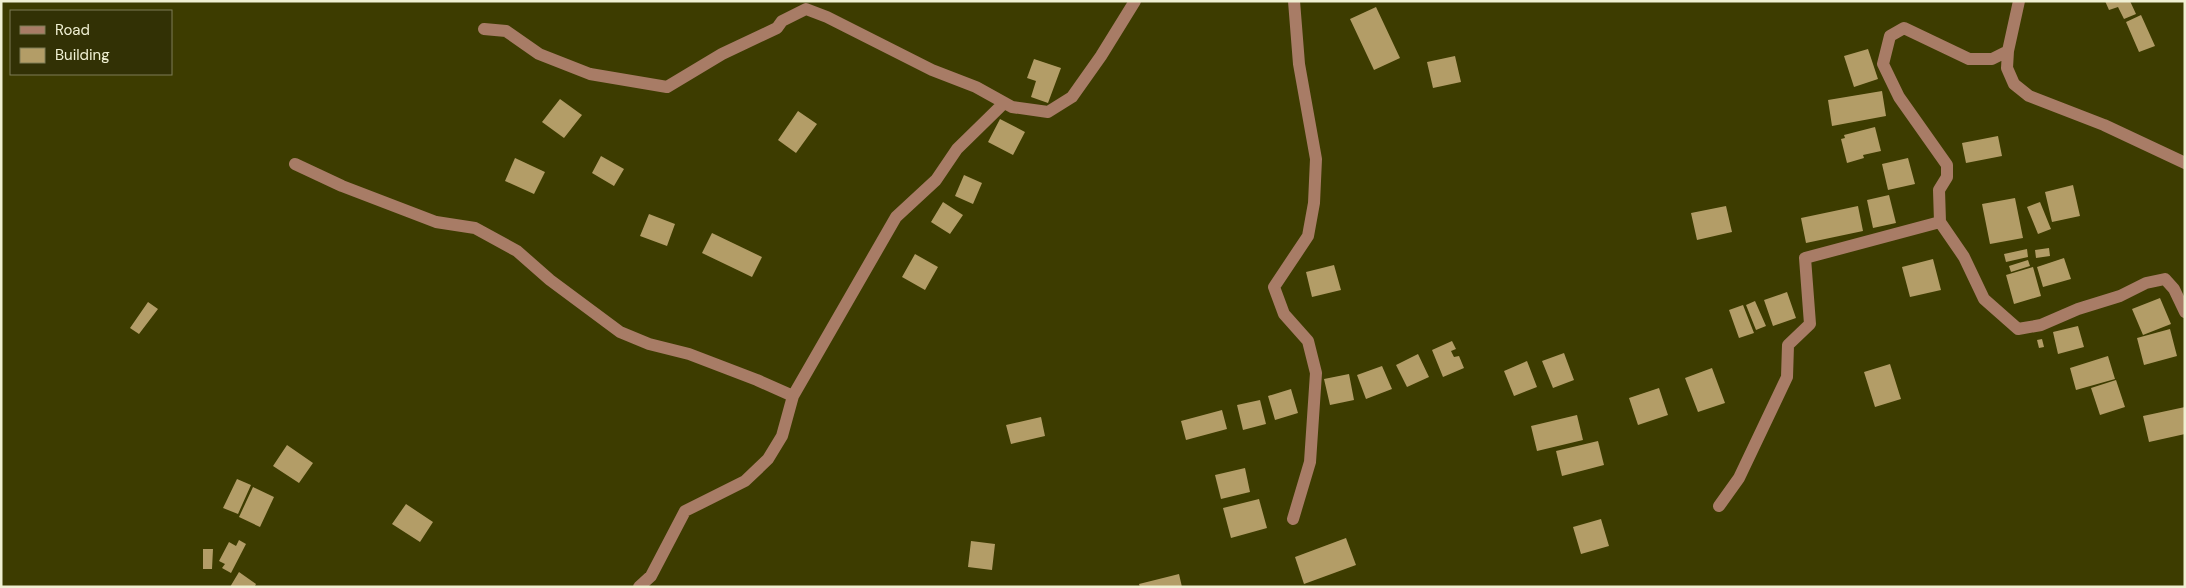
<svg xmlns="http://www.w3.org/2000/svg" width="2186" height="588" viewBox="0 0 2186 588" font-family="'DM Sans',sans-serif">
<rect width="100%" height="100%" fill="#3d3c00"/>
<path fill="#b39d67" d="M2105 1H2130L2136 14 2124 19 2118 7 2109 10Z
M1376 7 1400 58 1374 70 1350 19Z
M2141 15 2155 46 2139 52 2126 22Z
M1868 49 1878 79 1854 87 1844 56Z
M1455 56 1461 82 1433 88 1427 62Z
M1034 59 1061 68 1048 103 1031 97 1036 81 1027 78Z
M1882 91 1886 116 1832 126 1828 100Z
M560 99 582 115 564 138 542 122Z
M798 111 817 124 796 153 778 140Z
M1000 119 1025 132 1013 155 988 142Z
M1875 127 1881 151 1863 155 1864 158 1847 163 1841 139 1845 138 1844 135Z
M1998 136 2002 156 1966 163 1962 143Z
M601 156 624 169 614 186 592 173Z
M515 158 545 172 534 194 505 181Z
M1908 158 1915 184 1888 190 1882 164Z
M964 175 982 183 973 204 955 196Z
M2073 185 2080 216 2052 222 2045 192Z
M1889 195 1896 223 1873 228 1867 200Z
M2015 198 2023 238 1990 244 1982 204Z
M943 202 963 215 950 234 931 222Z
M2040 202 2051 229 2038 234 2027 207Z
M1726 206 1732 232 1697 240 1691 213Z
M1858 206 1863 231 1806 243 1801 218Z
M649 214 675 224 667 246 640 236Z
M712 233 762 257 752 277 702 253Z
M2049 248 2050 256 2036 258 2035 250Z
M2027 249 2028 257 2006 262 2004 254Z
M915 254 938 267 925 290 902 277Z
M2064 258 2071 279 2043 287 2037 267Z
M1933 259 1941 290 1910 297 1902 267Z
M2028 260 2030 266 2011 272 2009 266Z
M1334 265 1341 290 1312 297 1306 272Z
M2033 267 2041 296 2014 304 2006 275Z
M1787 292 1796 318 1773 326 1764 300Z
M2160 298 2171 324 2143 335 2132 309Z
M1755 301 1766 326 1756 330 1746 305Z
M148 302 158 309 139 334 130 328Z
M1743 305 1754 333 1739 338 1729 310Z
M2078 326 2084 347 2058 354 2053 332Z
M2170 329 2177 356 2144 365 2137 338Z
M2042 339 2044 347 2039 348 2037 340Z
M1452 341 1456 349 1451 351 1454 357 1459 356 1464 368 1443 377 1432 350Z
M1564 353 1574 380 1553 388 1542 361Z
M1418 354 1429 377 1407 387 1396 365Z
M2108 356 2115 379 2076 390 2070 368Z
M1527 361 1537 387 1514 396 1504 371Z
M1890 364 1901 399 1875 407 1864 372Z
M1382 366 1392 389 1366 399 1357 375Z
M1712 368 1725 403 1698 412 1685 378Z
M1349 374 1354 400 1330 405 1324 379Z
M2116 380 2125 407 2100 415 2091 388Z
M1659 388 1668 415 1638 425 1629 398Z
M1291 389 1298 413 1275 420 1268 396Z
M1260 400 1266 424 1243 430 1237 405Z
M2185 407V434L2149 442 2143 416Z
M1222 410 1227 429 1186 440 1181 421Z
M1577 415 1583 440 1537 451 1531 426Z
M1041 417 1045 436 1011 444 1006 425Z
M1598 441 1604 465 1562 476 1556 451Z
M287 445 313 463 299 483 273 466Z
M1245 468 1250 492 1221 499 1215 475Z
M237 479 251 485 238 514 223 508Z
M253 487 274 497 260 527 239 517Z
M1259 499 1267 528 1231 538 1223 508Z
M406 504 433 522 420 542 392 524Z
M1601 519 1609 546 1581 554 1573 527Z
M1346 538 1356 565 1304 584 1295 557Z
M239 540 246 544 231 573 222 568 225 564 219 561 229 542 236 546Z
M971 541 995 544 992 570 968 567Z
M203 549H213L212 569H203Z
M239 572 256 584 255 586 256 587H230Z
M1179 574 1182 587H1140L1139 584Z"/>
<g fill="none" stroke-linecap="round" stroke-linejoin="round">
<path stroke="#a87c66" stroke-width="12" d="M2019 1 2008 51 2007 68 2014 84 2029 96 2104 125 2185 163
M484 29 506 31 539 54 590 74 667 87 722 54 777 28 782 21 806 9 827 17 932 70 976 87 1012 107 1048 112 1072 97 1101 56 1135 1
M2008 51 1992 59H1969L1904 28 1890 36 1883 64 1899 97 1947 165V177L1939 190 1940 222 1964 257 1984 299 2018 329 2041 325 2078 309 2120 296 2146 283 2165 279 2174 289 2185 312
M295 164 342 186 436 222 475 228 517 251 550 280 620 332 649 344 689 354 757 380 793 396 896 217 936 180 957 149 1004 103
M1719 506 1739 478 1787 377 1788 345 1810 324 1805 258 1940 222
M1293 519 1310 462 1316 373 1308 341 1284 314 1274 287 1308 236 1314 203 1316 159 1299 64 1294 1
M639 587 651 576 685 511 745 481 768 459 782 436 793 396"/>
</g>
<rect width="2186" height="588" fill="none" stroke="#f0f0d3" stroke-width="5"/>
<rect x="10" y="10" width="162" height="65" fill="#323105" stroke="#7e7d57"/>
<rect x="20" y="26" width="25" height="8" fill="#a87c66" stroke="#7e7d57"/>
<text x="55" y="35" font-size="15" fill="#f0f0d3">Road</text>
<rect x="20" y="48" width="25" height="15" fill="#b39d67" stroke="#7e7d57"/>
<text x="55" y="60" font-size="15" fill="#f0f0d3">Building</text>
</svg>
